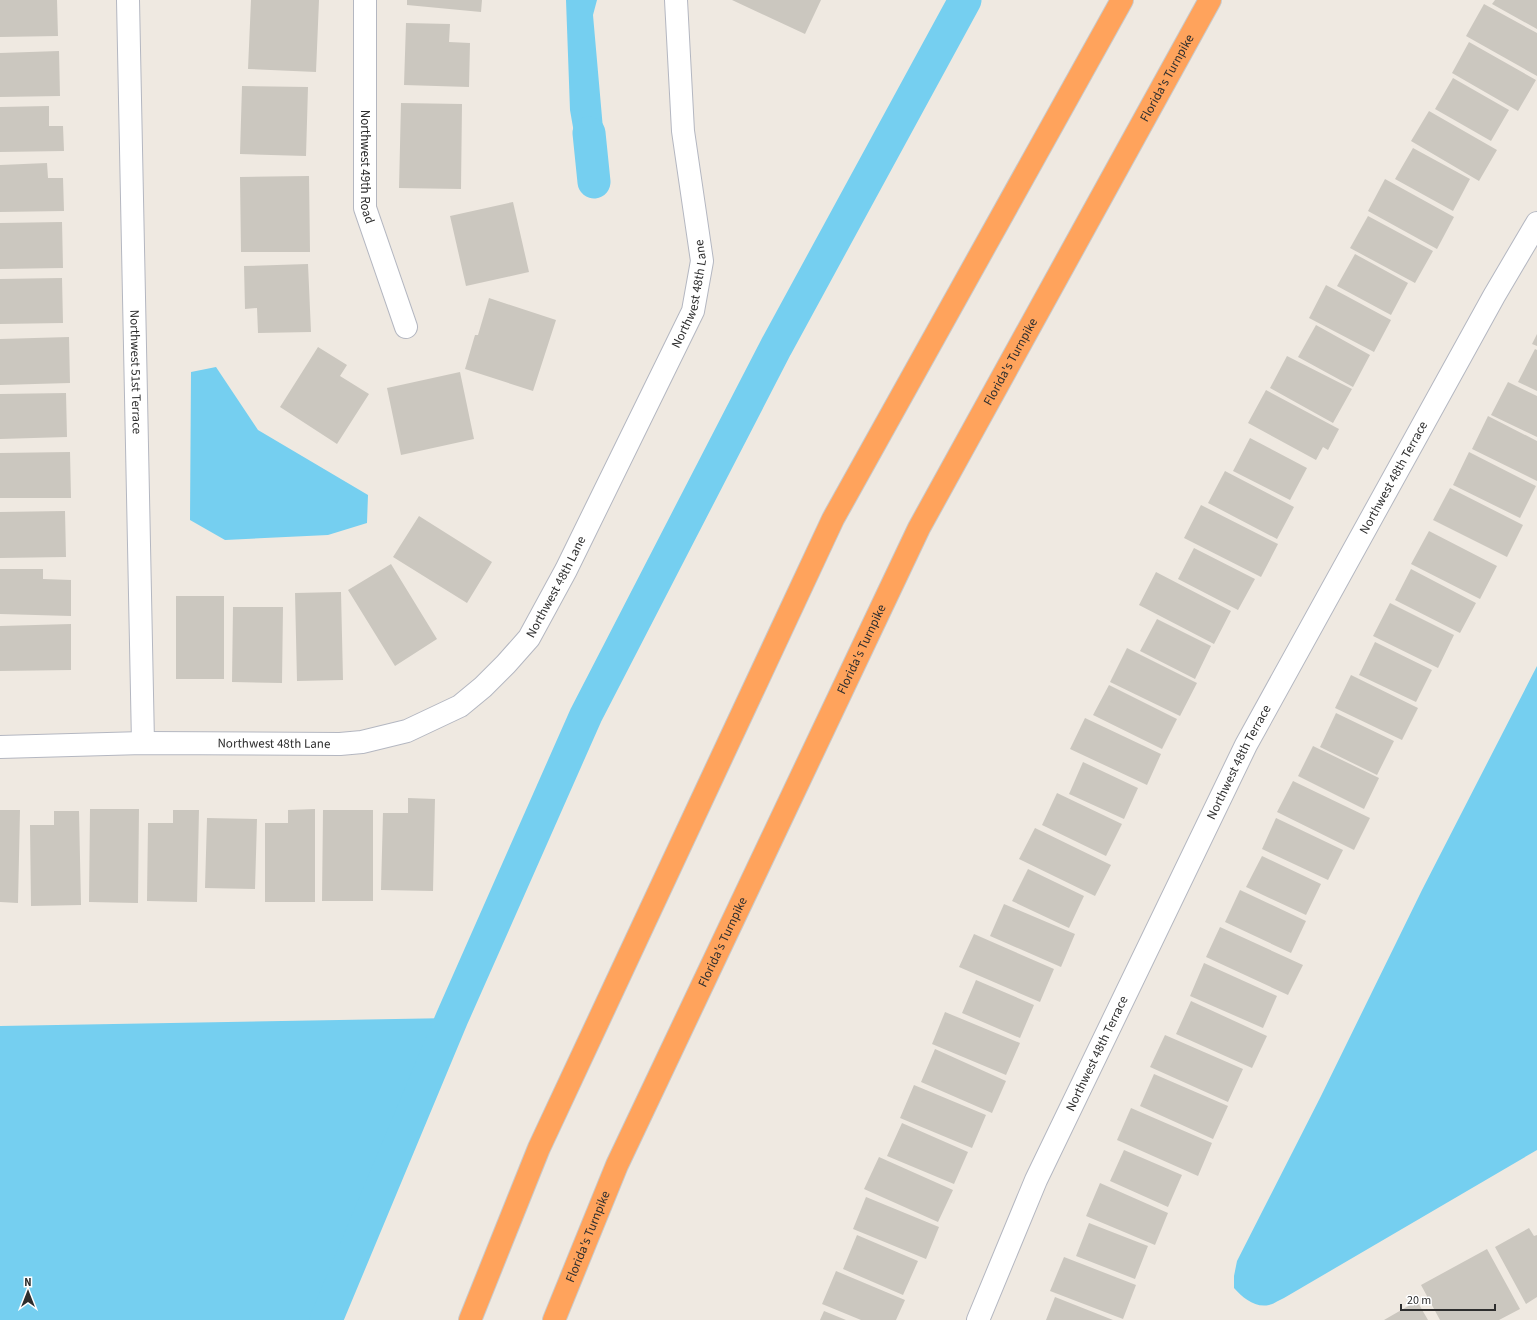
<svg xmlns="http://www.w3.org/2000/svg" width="1537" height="1320" viewBox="0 0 1537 1320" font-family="'Source Sans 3',sans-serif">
<rect width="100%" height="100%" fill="#efe9e1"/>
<path fill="#75cff0" d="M566 0H597L593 15 606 163 584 190 570 110Z
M216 367 258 430 368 495 367 523 328 535 225 540 190 520 191 372Z
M1537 666V1150L1284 1298C1279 1300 1274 1304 1269 1305 1255 1308 1243 1298 1234 1288V1276L1237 1261 1321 1096 1422 890Z
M452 1018 326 1320H0V1026Z"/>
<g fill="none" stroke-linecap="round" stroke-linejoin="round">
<path stroke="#75cff0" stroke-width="33" d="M589 133 594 182
M326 1320 452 1018 586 715 776 347 965 0"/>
</g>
<path fill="#cbc7bf" d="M0 0H57L58 36 0 37Z
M251 0H319L316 72 248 69Z
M407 0H482L481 12 407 5Z
M732 0H821L805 34Z
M1495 0H1537V29L1492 4Z
M1484 4 1537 33V76L1466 36Z
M406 23 450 24 449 42 470 43 469 87 404 85Z
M1469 42 1536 80 1518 111 1452 73Z
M59 51 60 96 0 97V53Z
M1453 78 1509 110 1491 141 1435 109Z
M242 86 308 87 306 156 240 154Z
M401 103 462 104 461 189 399 188Z
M49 106V126H63L64 151 0 152V107Z
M1429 111 1497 150 1479 181 1411 141Z
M1413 148 1470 179 1453 211 1395 179Z
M47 163 48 178H63L64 211 0 212V165Z
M309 176 310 252H241L240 177Z
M1385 179 1454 217 1437 249 1368 211Z
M513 202 529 272 466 286 450 216Z
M1368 216 1433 251 1415 283 1350 248Z
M62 222 63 268 0 269V223Z
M1355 254 1408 283 1391 315 1337 286Z
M308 264 311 332 258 333 257 308 245 309 244 266Z
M62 278 63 323 0 324V279Z
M1326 285 1391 320 1374 352 1309 318Z
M489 298 556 320 533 391 465 369 475 335H478Z
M1316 325 1370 355 1353 387 1298 357Z
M1537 334V346L1532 344Z
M69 337 70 383 0 385V339Z
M318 347 347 365 340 376 369 394 337 444 280 407Z
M1535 349 1537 350V391L1518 382Z
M1287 356 1352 389 1333 423 1270 388Z
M460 372 474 439 401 455 387 388Z
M1508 382 1537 396V437L1491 415Z
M1266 390 1339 429 1328 450 1323 447 1316 460 1248 423Z
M66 393 67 437 0 439V394Z
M1488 416 1537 441V481L1472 449Z
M1250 438 1307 468 1290 500 1233 471Z
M70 452 71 498H0V453Z
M1469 452 1536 486 1520 518 1453 485Z
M1225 471 1294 507 1277 539 1208 503Z
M1450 488 1523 525 1507 557 1433 520Z
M1201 505 1278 544 1261 577 1184 538Z
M65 511 66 557 0 558V512Z
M419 516 492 562 467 603 393 557Z
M1429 531 1497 566 1480 599 1411 564Z
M1194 548 1255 579 1238 610 1178 579Z
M391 564 437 639 395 666 348 590Z
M0 569H43V579L71 580V616L0 614Z
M1411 569 1476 603 1460 633 1395 600Z
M1156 572 1231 611 1214 644 1139 605Z
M341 592 343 680 297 681 295 593Z
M176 596H224V679H176Z
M1390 603 1454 635 1438 668 1373 636Z
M233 607H283L282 683 232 682Z
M1157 619 1211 646 1195 679 1140 651Z
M71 624V670L0 671V626Z
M1375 642 1432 670 1416 702 1359 675Z
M1127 648 1197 683 1180 716 1110 682Z
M1351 675 1418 708 1402 740 1335 708Z
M1109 685 1177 719 1162 749 1093 715Z
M1336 713 1394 741 1377 775 1320 747Z
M1085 718 1161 754 1147 785 1070 749Z
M1313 746 1379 778 1364 809 1298 776Z
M1083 762 1138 788 1124 819 1069 794Z
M1293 781 1370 818 1354 850 1277 812Z
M1057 793 1122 824 1106 856 1042 825Z
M408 798 435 799 433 891 381 890 383 813H408Z
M90 809H139L138 903 89 902Z
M315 809V902H265V823H288V810Z
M0 810H20L18 903 0 902Z
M173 810H199L197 902 147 901 148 823H173Z
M323 810H373V901H322Z
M54 811H79L81 905 31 906 30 825H54Z
M207 818 257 819 255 889 205 888Z
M1276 818 1343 850 1328 880 1262 849Z
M1035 828 1111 865 1095 896 1019 859Z
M1262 856 1321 884 1306 915 1246 887Z
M1028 869 1084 896 1069 928 1012 901Z
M1240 890 1306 921 1291 953 1225 922Z
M1004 904 1075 934 1061 967 990 936Z
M1220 927 1303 965 1288 995 1206 957Z
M974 934 1054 969 1040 1002 959 967Z
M1204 963 1277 996 1263 1028 1190 996Z
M976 980 1034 1005 1020 1038 962 1013Z
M1191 1001 1267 1036 1252 1068 1176 1034Z
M945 1012 1020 1043 1006 1075 932 1044Z
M1165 1035 1243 1069 1228 1102 1150 1067Z
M935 1049 1006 1081 992 1113 921 1082Z
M1154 1074 1228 1106 1213 1139 1140 1106Z
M914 1085 986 1115 972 1148 900 1118Z
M1131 1108 1212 1143 1198 1176 1117 1140Z
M902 1123 968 1152 954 1184 887 1156Z
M1124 1150 1182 1175 1168 1207 1110 1181Z
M879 1157 953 1190 938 1222 864 1189Z
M1100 1183 1168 1213 1155 1245 1086 1216Z
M866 1197 939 1227 926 1259 853 1229Z
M1089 1223 1148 1246 1135 1279 1076 1256Z
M1529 1228 1534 1236 1537 1235V1297L1526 1304 1495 1247Z
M857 1235 918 1261 903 1295 843 1269Z
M1487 1249 1520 1309 1499 1320H1440L1421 1285Z
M1064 1257 1136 1285 1123 1319 1050 1291Z
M836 1271 905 1300 896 1320H861L822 1304Z
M1055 1297 1113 1320H1046Z
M1417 1301 1428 1320H1384Z
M824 1311 846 1320H820Z"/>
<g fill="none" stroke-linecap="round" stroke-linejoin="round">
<defs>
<g id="street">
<path id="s1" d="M128 0 143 743"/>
<path id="s2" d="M365 0V208L406 327"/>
<path id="s3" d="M0 747 143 743 340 744 362 742 407 731 460 706 483 687 506 664 529 638 566 570 693 311 702 261 683 131 676 0"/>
<path id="s4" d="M978 1320 1036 1180 1246 745 1494 296 1537 223"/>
</g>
<g id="highway">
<path d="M470 1320 539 1148 833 519 1122 0"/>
<path id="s5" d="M554 1320 617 1165 919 528 1210 0"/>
</g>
</defs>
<use href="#street" stroke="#b4b7c1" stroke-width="24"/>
<use href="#highway" stroke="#c9c9c9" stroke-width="24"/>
<use href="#street" stroke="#fff" stroke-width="22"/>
<use href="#highway" stroke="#ffa35c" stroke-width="22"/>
</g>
<g text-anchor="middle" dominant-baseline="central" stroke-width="3" stroke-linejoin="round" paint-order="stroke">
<g font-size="13" fill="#2e2e2e" stroke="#fff">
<text stroke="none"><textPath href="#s5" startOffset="1386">Florida's Turnpike</textPath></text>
<text stroke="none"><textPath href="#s2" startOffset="167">Northwest 49th Road</textPath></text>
<text stroke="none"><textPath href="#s3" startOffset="946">Northwest 48th Lane</textPath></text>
<text stroke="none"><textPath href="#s5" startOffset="1062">Florida's Turnpike</textPath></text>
<text stroke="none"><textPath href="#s1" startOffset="372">Northwest 51st Terrace</textPath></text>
<text stroke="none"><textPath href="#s4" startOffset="940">Northwest 48th Terrace</textPath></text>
<text stroke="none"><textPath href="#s3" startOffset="622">Northwest 48th Lane</textPath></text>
<text stroke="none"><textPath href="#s5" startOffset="738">Florida's Turnpike</textPath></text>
<text stroke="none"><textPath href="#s3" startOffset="274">Northwest 48th Lane</textPath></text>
<text stroke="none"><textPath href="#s4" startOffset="616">Northwest 48th Terrace</textPath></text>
<text stroke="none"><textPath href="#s5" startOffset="414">Florida's Turnpike</textPath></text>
<text stroke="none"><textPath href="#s4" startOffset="292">Northwest 48th Terrace</textPath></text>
<text stroke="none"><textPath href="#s5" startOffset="90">Florida's Turnpike</textPath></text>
</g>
</g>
<g transform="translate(28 1292)" stroke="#ffffff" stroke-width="3" paint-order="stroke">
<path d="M0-3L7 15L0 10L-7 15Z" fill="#2e2e2e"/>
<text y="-6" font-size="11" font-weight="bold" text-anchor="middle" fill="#2e2e2e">N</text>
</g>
<path d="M1401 1304v6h94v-6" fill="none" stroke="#2e2e2e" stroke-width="2"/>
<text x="1407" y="1304" font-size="12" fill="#2e2e2e" stroke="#ffffff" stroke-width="3" paint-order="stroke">20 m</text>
</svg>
